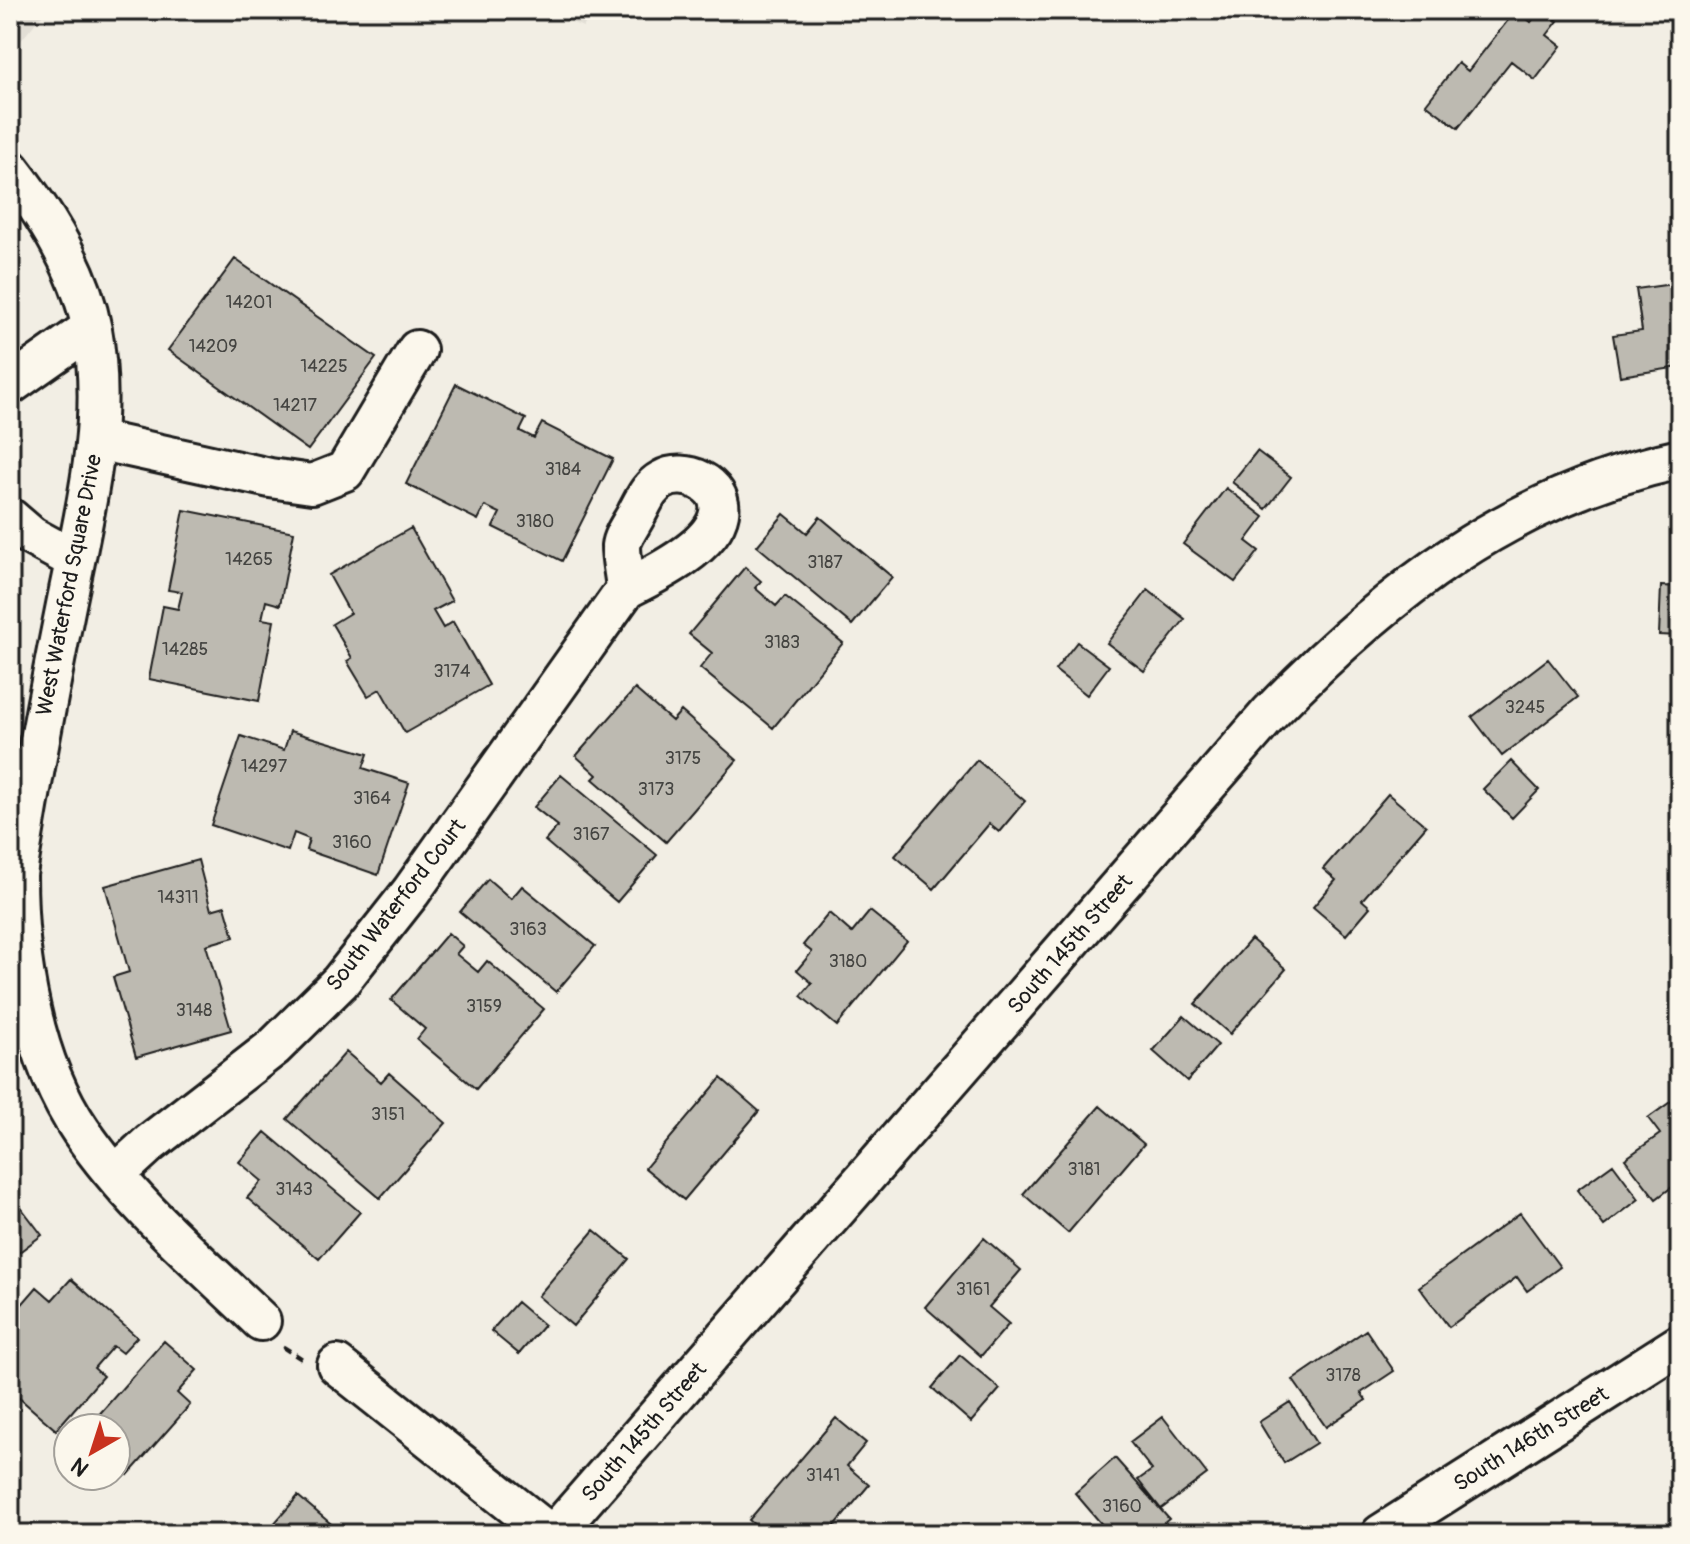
<svg xmlns="http://www.w3.org/2000/svg" width="1690" height="1544" viewBox="0 0 1690 1544" font-family="Pangolin,sans-serif">
<rect width="100%" height="100%" fill="#f2eee4"/>
<filter id="ink" filterUnits="userSpaceOnUse"><feTurbulence type="fractalNoise" baseFrequency=".0125" numOctaves="2"/><feDisplacementMap in="SourceGraphic" scale="16" xChannelSelector="R" yChannelSelector="G"/><feConvolveMatrix kernelMatrix="1 2 1 2 8 2 1 2 1" color-interpolation-filters="sRGB"/></filter>
<g filter="url(#ink)">
<path fill="#e2ded5" d="M10 10H46L10 54Z
M542 10H595L583 27Z"/>
<path fill="#bdbab1" stroke="#1c1c1c" stroke-width="2" d="M1516 10 1531 22 1540 10H1544L1558 21 1547 35 1561 46 1535 80 1511 61 1458 128 1426 104 1458 63 1468 71Z
M235 259 376 358 308 450 168 350Z
M1680 283V367L1620 376 1613 335 1642 331 1636 289Z
M456 384 526 419 520 431 534 438 542 423 613 459 562 561 493 527 500 513 485 506 478 520 406 484Z
M1257 451 1291 477 1266 509 1232 482Z
M1226 488 1264 517 1246 541 1259 551 1235 582 1183 544Z
M184 510 294 532 280 605 266 601 262 619 274 621 259 701 149 679 163 606 178 609 182 592 168 590Z
M784 514 807 533 820 517 892 577 852 625 757 546Z
M411 528 452 601 433 611 443 628 453 622 489 685 405 733 380 689 368 696 347 661 352 658 332 624 350 613 329 575Z
M745 567 761 581 755 588 776 606 785 596 843 643 773 728 700 668 712 653 689 634Z
M1661 586 1680 587V636L1659 635Z
M1148 590 1185 619 1144 671 1107 643Z
M1077 642 1109 666 1087 695 1055 670Z
M1548 659 1578 697 1502 756 1472 717Z
M635 689 672 721 681 711 737 760 666 842 593 779 597 775 576 756Z
M290 731 368 754 363 768 409 783 378 875 306 850 309 839 294 833 288 851 211 825 241 736 284 750Z
M977 760 1025 801 999 832 989 824 934 889 895 856Z
M1511 761 1539 790 1512 818 1483 789Z
M561 775 657 855 617 902 545 841 558 826 534 807Z
M1388 794 1426 826 1362 900 1370 907 1346 935 1313 907 1336 880 1323 869Z
M198 860 211 910 225 906 234 937 206 945 231 1030 136 1057 113 977 129 972 105 886Z
M488 879 511 899 522 886 595 946 556 992 460 912Z
M870 911 907 941 837 1026 801 996 812 983 797 970 812 952 803 945 829 913 852 933Z
M448 933 463 946 456 954 478 972 487 961 544 1009 476 1089 417 1039 425 1029 391 1000Z
M1251 939 1286 969 1230 1034 1195 1004Z
M1184 1016 1218 1045 1187 1081 1153 1051Z
M346 1052 381 1082 389 1073 446 1123 380 1198 287 1119Z
M721 1078 759 1111 684 1200 645 1168Z
M1680 1095V1181L1656 1199 1625 1159 1660 1134 1648 1118Z
M1100 1106 1144 1144 1068 1233 1023 1194Z
M265 1132 360 1212 319 1259 247 1198 262 1181 239 1162Z
M1613 1164 1639 1199 1604 1226 1577 1190Z
M10 1193 42 1235 10 1259Z
M1520 1213 1560 1267 1527 1291 1517 1277 1449 1327 1419 1287Z
M594 1230 629 1259 573 1326 538 1296Z
M984 1238 1021 1270 989 1307 1009 1324 981 1356 925 1307Z
M71 1279 137 1337 122 1353 113 1346 94 1368 103 1376 56 1430 10 1390V1318L37 1287 52 1300Z
M517 1302 544 1325 519 1354 491 1331Z
M1366 1330 1394 1371 1361 1393 1366 1400 1326 1427 1293 1380Z
M164 1341 197 1370 177 1393 190 1405 128 1475 116 1464V1428H87Z
M960 1355 1000 1389 971 1422 932 1388Z
M1290 1402 1316 1443 1284 1463 1259 1422Z
M1163 1417 1207 1474 1161 1509 1138 1480 1152 1470 1130 1442Z
M836 1418 866 1443 847 1466 869 1485 828 1534H807L802 1530 799 1534H765L749 1520Z
M1115 1458 1169 1519 1151 1534H1110L1075 1493Z
M298 1496 343 1534 266 1533Z
M1680 1519V1534H1667L1664 1530Z"/>
<g fill="none" stroke-linecap="round" stroke-linejoin="round">
<defs>
<path id="minor" d="M10 169C46 215 81 271 92 330 109 423 84 515 66 605 48 695 31 784 17 874 17 958 32 1060 81 1131 130 1203 199 1261 261 1321
M10 385 91 328
M97 440 270 478 312 484 345 471 417 350
M10 518 31 536 75 560
M115 1175 150 1143 274 1047 340 982 411 892 626 589C654 575 713 547 719 513 724 484 684 467 662 480 649 487 644 500 637 513 632 523 622 536 621 546 621 560 625 575 626 589
M337 1365 550 1534
M554 1534 1270 713C1388 591 1510 496 1680 459
M1381 1534 1680 1344"/>
</defs>
<use href="#minor" stroke="#1c1c1c" stroke-width="44"/>
<path stroke="#1c1c1c" stroke-width="5" stroke-dasharray="8 6" stroke-linecap="butt" d="M283 1347 302 1359"/>
<use href="#minor" stroke="#fbf7ec" stroke-width="38"/>
</g>
</g>
<g text-anchor="middle" dominant-baseline="central" stroke-width="8" stroke-linejoin="round" paint-order="stroke">
<g font-size="18" fill="#444441">
<text x="249" y="302">14201</text>
<text x="213" y="346">14209</text>
<text x="324" y="366">14225</text>
<text x="295" y="405">14217</text>
<text x="563" y="469">3184</text>
<text x="535" y="521">3180</text>
<text x="249" y="559">14265</text>
<text x="825" y="562">3187</text>
<text x="782" y="642">3183</text>
<text x="185" y="649">14285</text>
<text x="452" y="671">3174</text>
<text x="1525" y="707">3245</text>
<text x="683" y="758">3175</text>
<text x="264" y="766">14297</text>
<text x="656" y="789">3173</text>
<text x="372" y="798">3164</text>
<text x="591" y="834">3167</text>
<text x="352" y="842">3160</text>
<text x="178" y="897">14311</text>
<text x="528" y="929">3163</text>
<text x="848" y="961">3180</text>
<text x="484" y="1006">3159</text>
<text x="194" y="1010">3148</text>
<text x="388" y="1114">3151</text>
<text x="1084" y="1169">3181</text>
<text x="294" y="1189">3143</text>
<text x="973" y="1289">3161</text>
<text x="1343" y="1375">3178</text>
<text x="823" y="1475">3141</text>
<text x="1122" y="1506">3160</text>
</g>
<g font-size="22" fill="#1c1c1c" stroke="#fbf7ec">
<text transform="translate(69 585) rotate(-79)">West Waterford Square Drive</text>
<text transform="translate(396 905) rotate(-52)">South Waterford Court</text>
<text transform="translate(1070 944) rotate(-49)">South 145th Street</text>
<text transform="translate(644 1432) rotate(-49)">South 145th Street</text>
<text transform="translate(1531 1439) rotate(-32)">South 146th Street</text>
</g>
</g>
<rect width="1690" height="1544" fill="none" stroke="#fbf7ec" stroke-width="40"/>
<rect x="20" y="20" width="1650" height="1504" fill="none" stroke="#1c1c1c" stroke-width="3" filter="url(#ink)"/>
<g transform="translate(92 1452) rotate(219)"><circle r="38" fill="#fbf7ec" stroke="#a29f99" stroke-width="2"/>
<path d="M0-6L14 30L0 20L-14 30Z" fill="#c8321e"/>
<text y="-12" font-size="22" font-weight="bold" text-anchor="middle" fill="#1c1c1c">N</text>
</g>
</svg>
